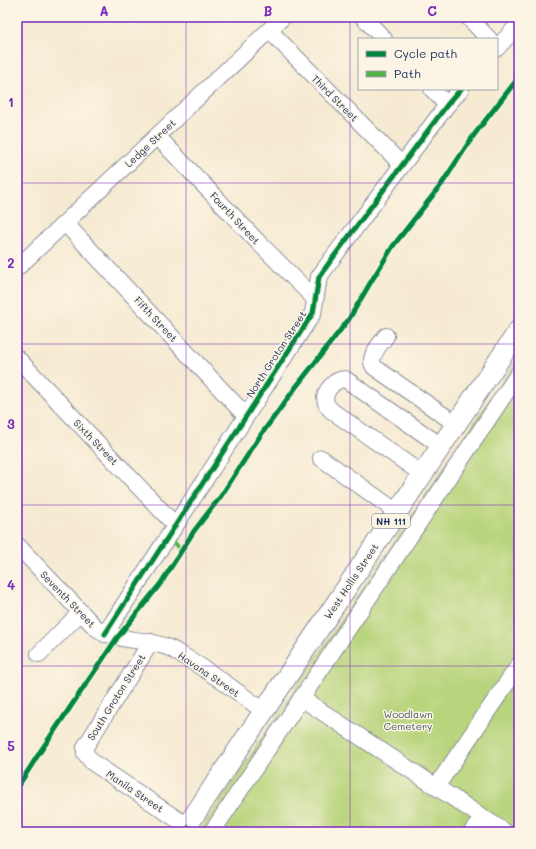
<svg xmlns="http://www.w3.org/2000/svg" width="536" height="849" viewBox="0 0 536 849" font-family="Mali,sans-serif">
<rect width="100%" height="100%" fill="#fcf5e5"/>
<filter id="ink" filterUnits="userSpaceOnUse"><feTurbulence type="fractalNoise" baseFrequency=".025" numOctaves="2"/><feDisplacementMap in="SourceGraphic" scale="8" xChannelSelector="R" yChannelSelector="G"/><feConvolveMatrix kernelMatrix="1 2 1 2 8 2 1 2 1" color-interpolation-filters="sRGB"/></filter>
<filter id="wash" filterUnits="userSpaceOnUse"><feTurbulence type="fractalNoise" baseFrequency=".012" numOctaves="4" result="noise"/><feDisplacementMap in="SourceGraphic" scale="16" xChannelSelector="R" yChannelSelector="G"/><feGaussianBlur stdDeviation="0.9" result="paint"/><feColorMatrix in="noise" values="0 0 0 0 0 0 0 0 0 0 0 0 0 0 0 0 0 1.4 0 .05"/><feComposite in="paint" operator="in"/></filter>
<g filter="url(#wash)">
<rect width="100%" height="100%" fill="#f6ead2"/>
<path fill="#b8d47b" stroke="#6a826c" d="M519 357V832H199Z"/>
</g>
<g filter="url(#ink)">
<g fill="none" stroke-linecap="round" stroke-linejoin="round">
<defs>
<path id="minor" d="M363 17 384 39
M468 17 489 39
M269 30 402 165
M497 48 519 24
M432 89 447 105
M157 136 258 242 315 299
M65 223 246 416
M17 268 283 17
M386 336C380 345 367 357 374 367L456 424
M17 358 175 525
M321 458 397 512
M422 474 332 411C330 409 327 406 326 403 322 392 335 379 345 379L441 446
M17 545 96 628C118 642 143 638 167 647 173 649 179 654 185 657 213 673 238 693 264 711
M105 634 313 313 319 277 329 263 447 105 461 89
M151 642 85 747V753L92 762 187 826
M39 654 81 612
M301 698 505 832
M436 787 519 665
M212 832 519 373
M472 832 483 817"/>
<path id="major" d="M183 832 519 330"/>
</defs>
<use href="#minor" stroke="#888c98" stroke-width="18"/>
<use href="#major" stroke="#888c98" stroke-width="22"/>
<use href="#minor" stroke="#fff" stroke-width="16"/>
<use href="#major" stroke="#fff" stroke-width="20"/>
<path stroke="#55b248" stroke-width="4" stroke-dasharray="8 4" stroke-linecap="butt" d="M174 542 182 551
M187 826 203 832"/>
<defs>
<path id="cycleway" d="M105 634 313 313 319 277 329 263 447 105 461 89
M17 788 40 752 117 638 161 583 194 531 221 496 260 436 296 387 349 319 372 280 393 246 441 185 474 135 519 77"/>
</defs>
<use href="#cycleway" stroke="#fcf5e5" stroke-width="8"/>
<use href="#cycleway" stroke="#00873e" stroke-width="5"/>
</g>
</g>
<path fill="none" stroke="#7b2cbf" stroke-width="1" stroke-opacity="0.55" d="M186 17V832M350 17V832M17 183H519M17 344H519M17 505H519M17 666H519"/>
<g text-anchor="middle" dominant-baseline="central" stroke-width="3" stroke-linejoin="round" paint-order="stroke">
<rect fill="#fcf5e5" stroke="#5e6a86" stroke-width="1" x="372" y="514" width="38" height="14" rx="3"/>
<g font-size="9" font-weight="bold" fill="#1b2f5e">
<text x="391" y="521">NH 111</text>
</g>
<g font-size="10" fill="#1b2f5e" stroke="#fcf5e5">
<text transform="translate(335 98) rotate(45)">Third Street</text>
<text transform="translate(150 143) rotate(-43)">Ledge Street</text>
<text transform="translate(235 218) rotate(47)">Fourth Street</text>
<text transform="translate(156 319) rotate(47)">Fifth Street</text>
<text transform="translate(276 354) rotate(-57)">North Groton Street</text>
<text transform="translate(96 442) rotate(46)">Sixth Street</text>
<text transform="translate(351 581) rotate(-56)">West Hollis Street</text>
<text transform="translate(68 599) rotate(46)">Seventh Street</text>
<text transform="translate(209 674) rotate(34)">Havana Street</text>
<text transform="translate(116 697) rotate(-58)">South Groton Street</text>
<text transform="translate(135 791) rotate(34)">Manila Street</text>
</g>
<g font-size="10" fill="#425865" stroke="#fcf5e5">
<text x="408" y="714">Woodlawn<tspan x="408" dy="12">Cemetery</tspan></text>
</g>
</g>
<rect width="536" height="849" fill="none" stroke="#fcf5e5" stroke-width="44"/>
<rect x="358" y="38" width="140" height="52" fill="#fcf5e5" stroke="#a2a6af"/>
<rect x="366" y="51" width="20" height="6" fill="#00873e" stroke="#a2a6af"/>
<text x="394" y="58" font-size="12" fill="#1b2f5e">Cycle path</text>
<rect x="366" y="71" width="20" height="6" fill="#55b248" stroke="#a2a6af"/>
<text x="394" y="78" font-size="12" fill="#1b2f5e">Path</text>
<rect x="22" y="22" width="492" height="805" fill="none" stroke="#7b2cbf" stroke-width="1.5"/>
<g font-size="13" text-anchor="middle" font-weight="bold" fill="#7b2cbf">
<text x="104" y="16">A</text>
<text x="268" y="16">B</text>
<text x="432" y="16">C</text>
<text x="11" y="107">1</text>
<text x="11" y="268">2</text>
<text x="11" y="429">3</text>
<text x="11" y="590">4</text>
<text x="11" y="751">5</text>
</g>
</svg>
